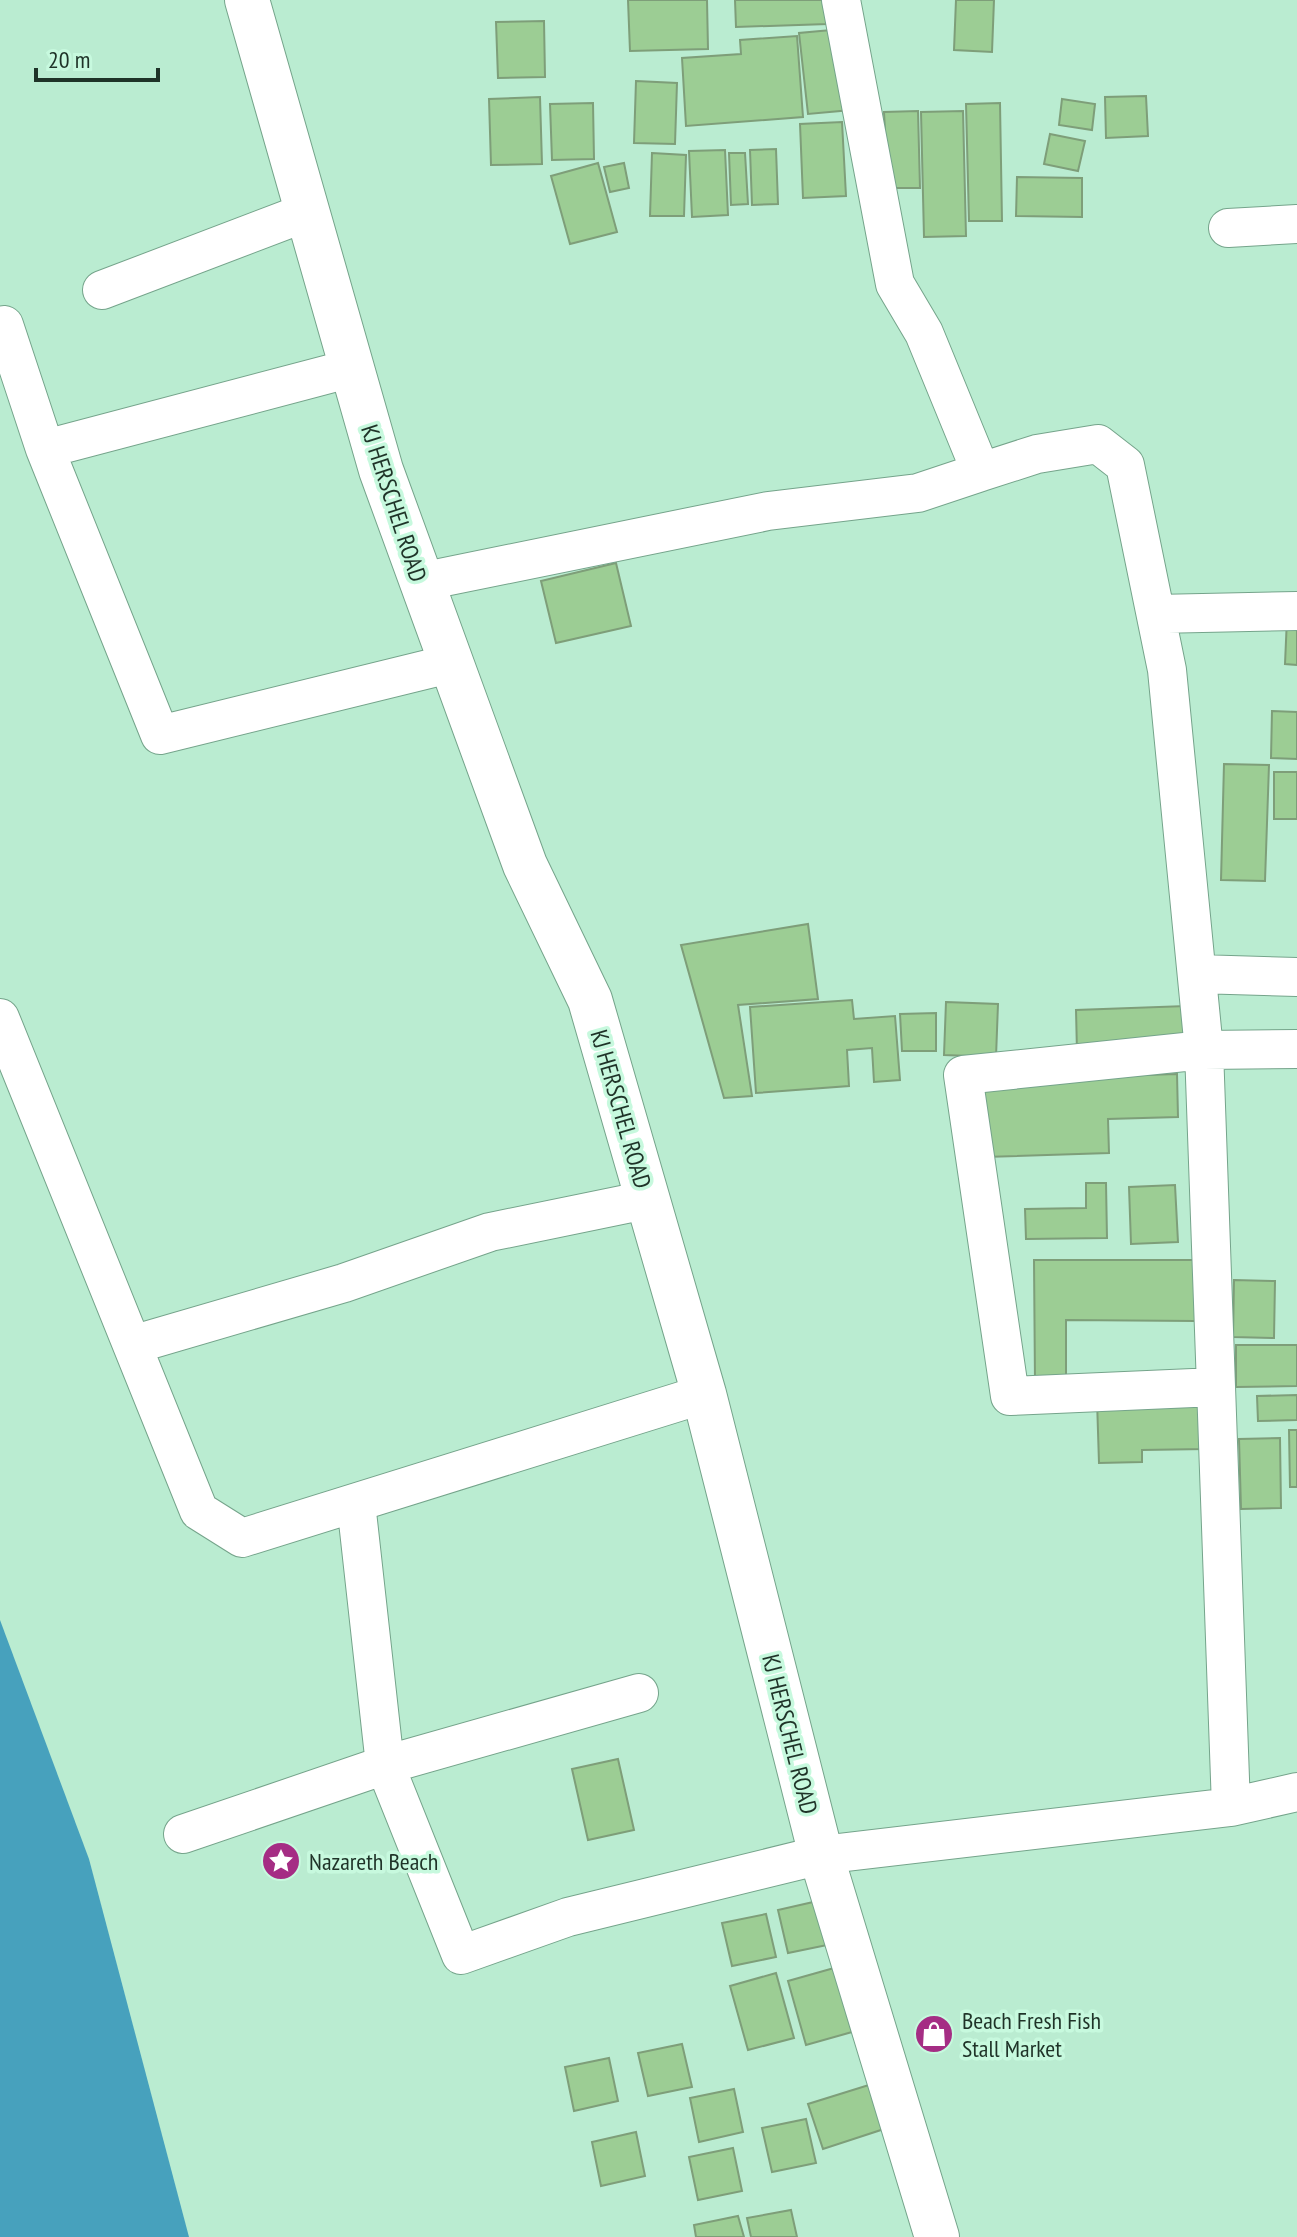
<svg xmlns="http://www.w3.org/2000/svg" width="1297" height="2237" viewBox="0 0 1297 2237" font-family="'PT Sans Narrow',sans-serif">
<rect width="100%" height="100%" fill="#baecd1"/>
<path fill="#47a1bd" d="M0 1620 89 1859 189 2237H0Z"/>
<path fill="#9ccd94" stroke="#7e9e79" stroke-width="2" d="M628 0H707L708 49 630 51Z
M735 0H826L827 24 736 27Z
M956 0H994L992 52 954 50Z
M544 21 545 77 498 78 496 22Z
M842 29 851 110 808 114 799 33Z
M797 36 803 117 686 126 682 58 741 54 740 40Z
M636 81 677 83 675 144 634 143Z
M1146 96 1148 136 1106 138 1105 97Z
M540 97 542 164 491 165 489 99Z
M1062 99 1095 104 1092 130 1059 125Z
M593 103 594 159 552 160 550 104Z
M1000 103 1002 221H969L966 104Z
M918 111 920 188H888L884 112Z
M963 111 966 236 924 237 921 112Z
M842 122 846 196 803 198 800 124Z
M1050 134 1085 141 1078 171 1044 164Z
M776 149 778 204 752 205 750 150Z
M725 150 728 215 692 217 689 151Z
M652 153 686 155 684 216H650Z
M729 153H745L748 204 731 205Z
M598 163 617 232 570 244 551 176Z
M624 163 629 188 610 192 604 167Z
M1017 177 1082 178V217L1016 216Z
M616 563 631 626 556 643 541 581Z
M1287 618H1297V665L1285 664Z
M1272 711 1297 712V759L1271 758Z
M1224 764 1269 765 1265 881 1221 880Z
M1274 772H1297V819H1274Z
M808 924 818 999 738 1005 752 1096 724 1098 681 945Z
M852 1000 854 1019 895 1016 900 1080 874 1082 872 1048 847 1050 849 1086 756 1093 750 1007Z
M946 1002 998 1004 996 1057 944 1055Z
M1186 1006 1187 1048 1077 1052 1076 1010Z
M936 1013V1051H902L900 1014Z
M1177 1074 1178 1117 1108 1119 1109 1153 984 1157 982 1080Z
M1086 1183H1106L1107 1238 1026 1239 1025 1209 1086 1208Z
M1175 1185 1178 1242 1131 1244 1129 1187Z
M1034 1260H1195V1321L1066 1320V1383L1035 1382Z
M1234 1280 1275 1281 1274 1338 1233 1337Z
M1236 1345H1297V1386L1236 1387Z
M1297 1395V1420L1258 1421 1257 1396Z
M1204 1398 1205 1449 1142 1450V1462L1099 1463 1097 1400Z
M1289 1430H1297V1487H1290Z
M1280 1438 1281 1508 1241 1509 1239 1439Z
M618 1759 634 1830 588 1840 572 1769Z
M822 1900 832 1944 788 1953 778 1910Z
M766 1914 776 1957 732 1966 722 1923Z
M834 1968 852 2032 806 2045 788 1981Z
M776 1973 794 2038 748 2050 730 1986Z
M682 2044 692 2087 648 2096 638 2053Z
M609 2058 618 2101 574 2111 565 2067Z
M872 2084 887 2128 823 2149 808 2104Z
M734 2089 743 2132 699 2142 690 2098Z
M806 2119 816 2163 772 2172 762 2128Z
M636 2132 645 2176 601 2186 592 2142Z
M733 2148 742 2191 698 2200 689 2157Z
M791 2210 797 2237H751L747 2218Z
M738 2216 744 2237H696L694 2225Z"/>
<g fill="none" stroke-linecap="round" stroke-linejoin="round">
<defs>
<path id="street" d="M841 0 895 284 924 333 981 472 1037 454 1098 444 1125 465 1167 670 1204 1050 1231 1807
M1228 228 1297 224
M102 290 307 212
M4 325 45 449 352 368
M45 449 160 735 449 664
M420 582 768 511 918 493 981 472
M1156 614 1297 611
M1197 974 1297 977
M0 1018 199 1511 242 1538 704 1394
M132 1345 344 1283 490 1232 646 1200
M1216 1387 1010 1396 963 1075 1204 1050 1297 1049
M356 1503 385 1765 639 1693
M183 1834 385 1765 461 1955 568 1917 821 1855 1231 1807 1297 1792"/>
<path id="secondary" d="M247 0 381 470 525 865 590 1000 704 1394 821 1855 937 2237"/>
</defs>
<use href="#street" stroke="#75a48b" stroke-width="40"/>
<use href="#secondary" stroke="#75a48b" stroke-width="46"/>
<use href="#street" stroke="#fff" stroke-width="38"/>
<use href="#secondary" stroke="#fff" stroke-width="44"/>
</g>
<defs>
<symbol id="sight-disc" viewBox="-11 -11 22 22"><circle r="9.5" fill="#a52d84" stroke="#c7f9de"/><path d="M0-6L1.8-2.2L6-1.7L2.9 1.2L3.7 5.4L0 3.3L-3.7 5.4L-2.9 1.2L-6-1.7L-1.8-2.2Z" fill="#fff"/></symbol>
<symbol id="shop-disc" viewBox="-11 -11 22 22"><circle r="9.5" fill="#a52d84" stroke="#c7f9de"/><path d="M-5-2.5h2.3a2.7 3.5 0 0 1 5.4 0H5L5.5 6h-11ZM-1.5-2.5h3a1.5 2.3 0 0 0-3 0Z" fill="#fff"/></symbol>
</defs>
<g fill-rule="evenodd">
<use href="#sight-disc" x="259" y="1839" width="44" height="44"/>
<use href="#shop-disc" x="912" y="2012" width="44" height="44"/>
</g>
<g text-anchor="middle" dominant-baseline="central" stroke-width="7" stroke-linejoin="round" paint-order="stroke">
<g font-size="24" fill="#1f3328" stroke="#c7f9de">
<text transform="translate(394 503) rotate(72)">KJ HERSCHEL ROAD</text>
<text transform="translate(621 1109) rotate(74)">KJ HERSCHEL ROAD</text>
<text transform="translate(790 1734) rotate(76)">KJ HERSCHEL ROAD</text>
</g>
<g font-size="24" fill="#1f3328" stroke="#c7f9de" text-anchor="start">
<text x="309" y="1861">Nazareth Beach</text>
<text x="962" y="2020">Beach Fresh Fish<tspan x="962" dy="28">Stall Market</tspan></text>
</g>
</g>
<path d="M36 68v12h122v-12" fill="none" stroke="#1f3328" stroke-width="4"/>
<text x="48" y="68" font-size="24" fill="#1f3328" stroke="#c7f9de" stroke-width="6" paint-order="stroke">20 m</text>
</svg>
